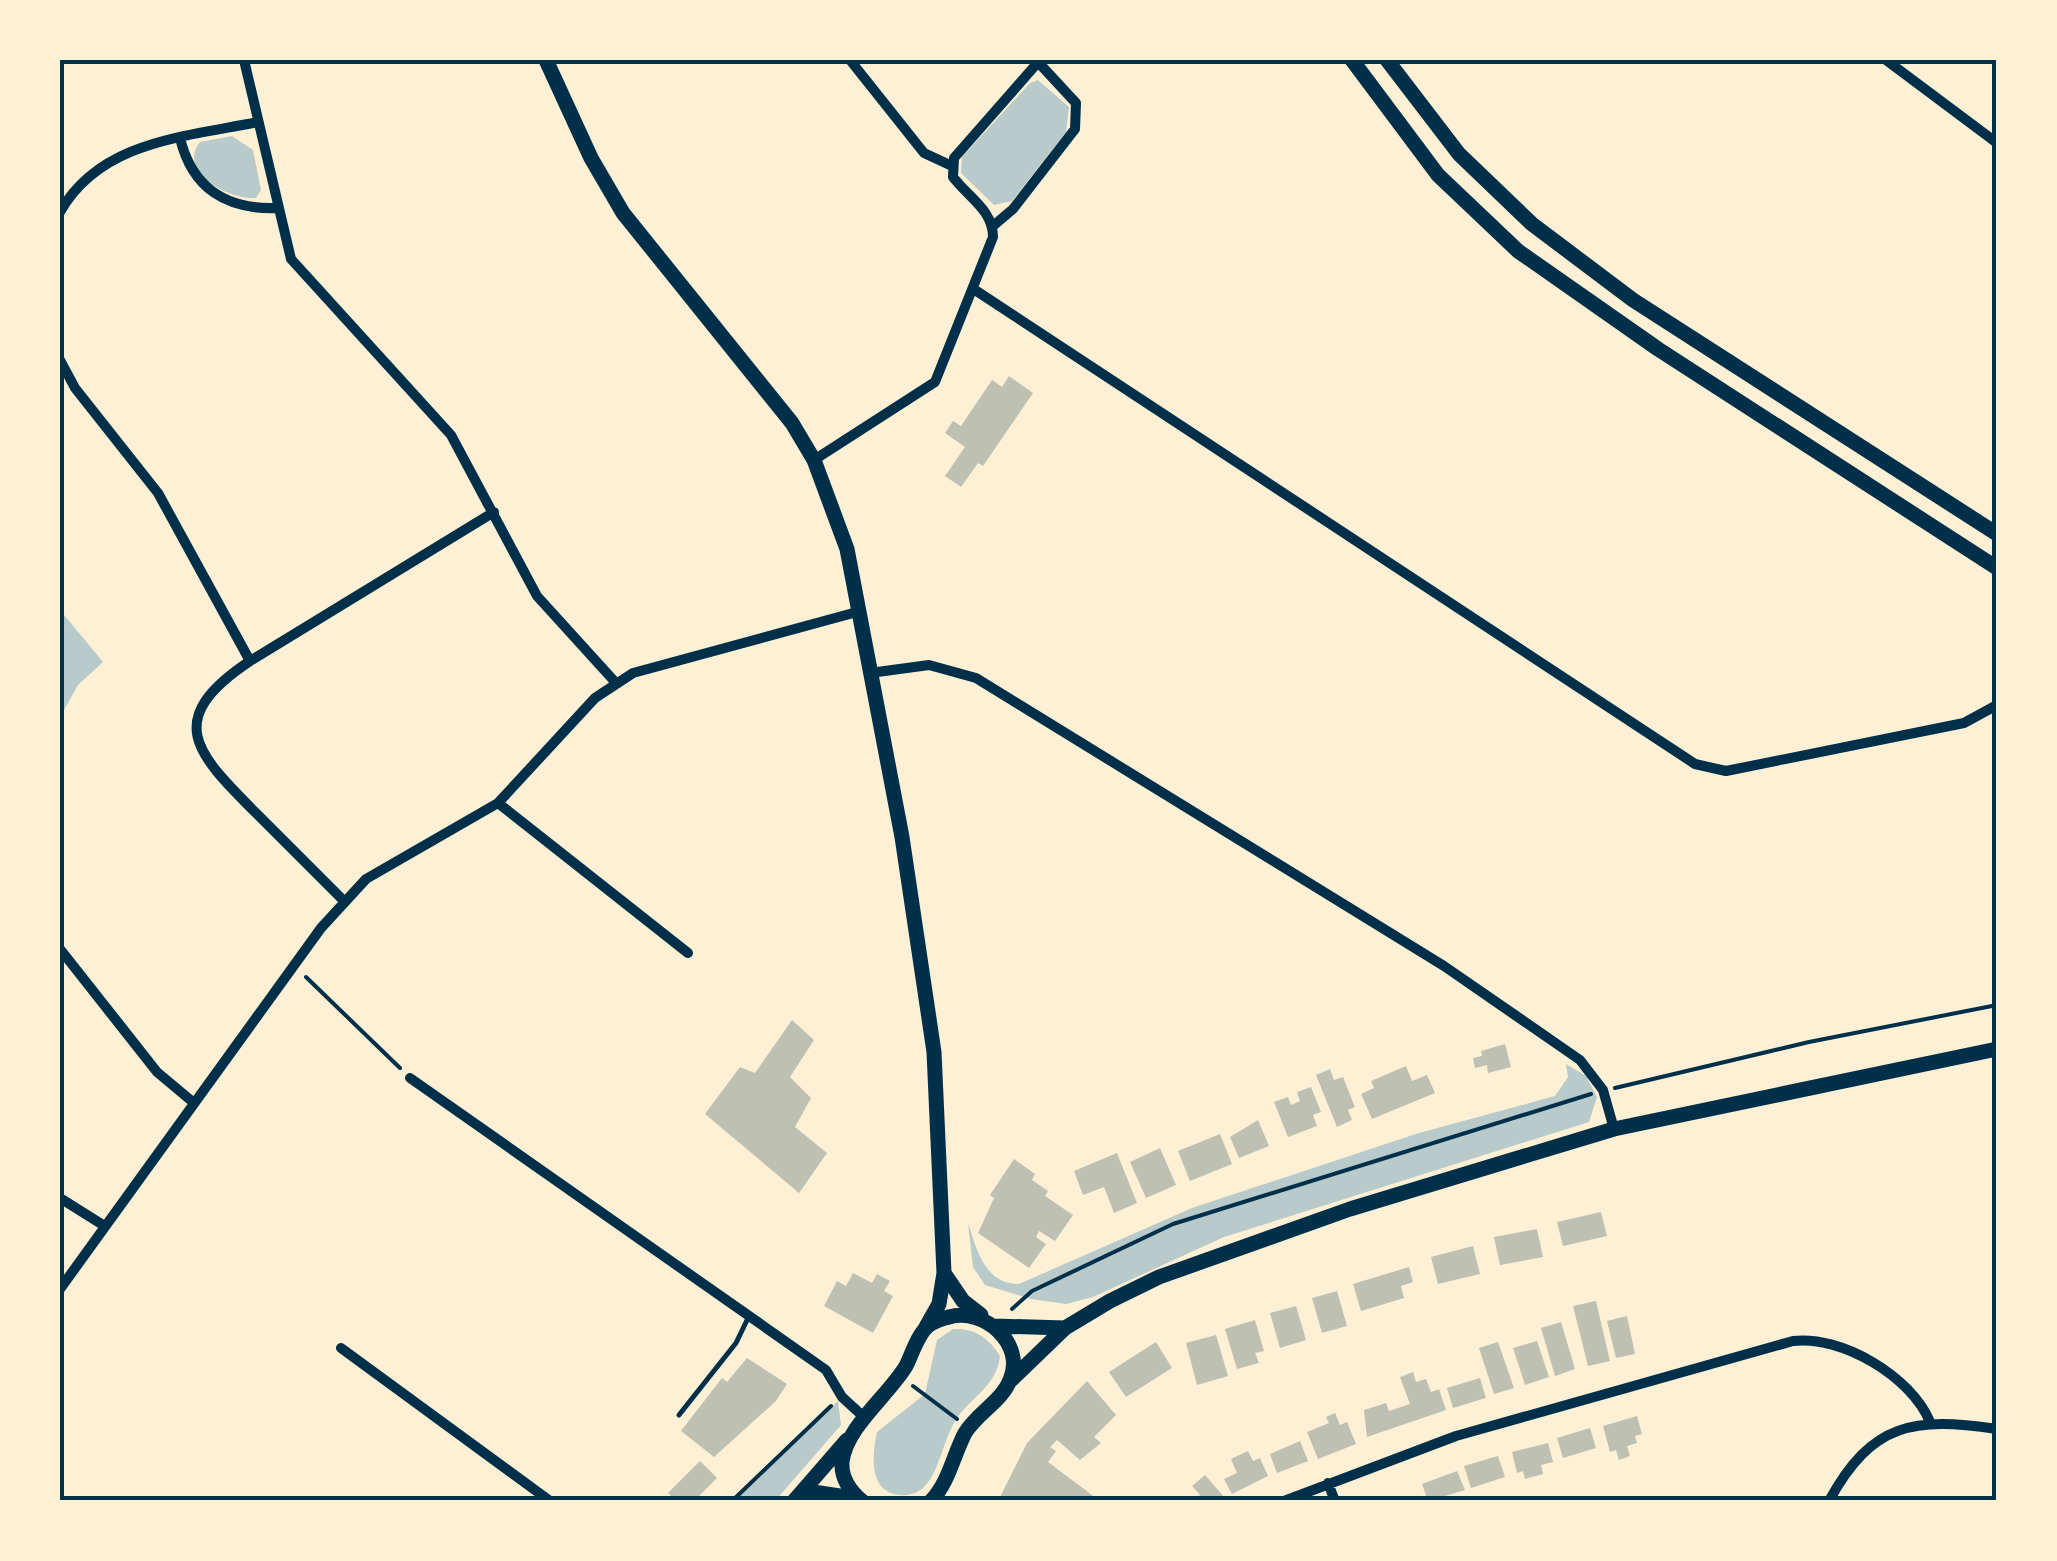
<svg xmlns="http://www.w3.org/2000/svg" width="2057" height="1561" viewBox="0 0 2057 1561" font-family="Literata,serif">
<rect width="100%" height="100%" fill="#fdf0d5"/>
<path fill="#b9caca" d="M1038 80 1069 107 1066 132 1012 201 994 205 961 173 962 157 1030 83Z
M232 136 253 150 261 190 256 198C231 201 176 172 200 142Z
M60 610 103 662 78 685 60 717Z
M1566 1064 1586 1076 1597 1097 1589 1122 1224 1237 1093 1297 1066 1304 1031 1299 985 1285 973 1267 968 1223C977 1251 985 1284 1019 1284L1192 1208 1419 1133 1555 1096 1568 1077Z
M953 1329C975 1328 989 1338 1000 1356 997 1385 973 1396 957 1418 943 1438 940 1473 923 1488 917 1493 908 1496 901 1495 868 1493 872 1455 877 1432L925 1394 937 1340Z
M838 1401 841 1425 775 1501H732Z"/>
<path fill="#bec0b2" d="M1009 376 1033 393 983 466 978 463 961 487 945 476 965 447 945 433 953 421 961 426 992 380 1002 387Z
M792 1020 814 1040 790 1077 811 1098 795 1127 827 1153 799 1193 705 1114 740 1067 755 1073Z
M1505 1044 1511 1067 1488 1073 1487 1065 1475 1068 1473 1058 1482 1056 1481 1051Z
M1406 1066 1412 1081 1427 1075 1435 1093 1372 1119 1361 1094 1374 1088 1371 1081Z
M1330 1069 1334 1080 1343 1077 1355 1107 1348 1110 1352 1120 1337 1127 1316 1075Z
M1311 1087 1321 1112 1313 1115 1317 1126 1288 1137 1274 1102 1288 1097 1291 1105 1300 1101 1297 1092Z
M1258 1120 1269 1146 1239 1158 1230 1137Z
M1220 1134 1232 1164 1190 1181 1178 1151Z
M1160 1148 1176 1185 1146 1198 1130 1162Z
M1117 1153 1137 1203 1114 1213 1104 1187 1083 1195 1074 1171Z
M1014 1159 1035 1174 1032 1180 1048 1191 1045 1196 1073 1215 1055 1241 1039 1231 1036 1237 1046 1244 1029 1268 978 1233 994 1198 990 1195Z
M1601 1212 1607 1236 1563 1246 1557 1222Z
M1537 1229 1543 1257 1500 1265 1494 1237Z
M1473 1246 1480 1274 1438 1284 1431 1257Z
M1409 1267 1413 1282 1401 1286 1404 1298 1361 1311 1353 1284Z
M853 1273 872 1283 877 1274 890 1281 884 1291 893 1296 873 1333 824 1306 837 1281 846 1286Z
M1337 1291 1347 1326 1322 1333 1312 1298Z
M1596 1301 1610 1361 1588 1366 1573 1306Z
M1296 1306 1306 1340 1280 1348 1270 1313Z
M1627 1316 1635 1354 1616 1358 1607 1321Z
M1255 1320 1264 1351 1255 1353 1259 1363 1237 1369 1225 1329Z
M1561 1322 1575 1369 1555 1376 1541 1328Z
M1216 1335 1228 1376 1197 1385 1186 1343Z
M1537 1341 1549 1377 1525 1385 1513 1348Z
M1156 1342 1172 1368 1126 1397 1109 1372Z
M1498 1342 1514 1388 1494 1394 1479 1348Z
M747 1358 787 1384 776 1401 714 1457 681 1431 722 1378 727 1382Z
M1413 1372 1416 1382 1426 1379 1431 1392 1439 1389 1446 1410 1367 1437 1364 1410 1386 1403 1389 1411 1410 1404 1400 1377Z
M1480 1378 1486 1398 1453 1408 1447 1388Z
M1087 1381 1116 1415 1094 1437 1101 1443 1080 1460 1057 1440 1050 1447 1056 1451 1048 1462 1100 1501H998L1027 1443Z
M1335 1413 1340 1425 1347 1422 1356 1444 1318 1459 1307 1432 1329 1423 1326 1417Z
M1637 1416 1642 1434 1635 1436 1637 1443 1627 1446 1630 1456 1619 1460 1616 1450 1610 1452 1603 1426Z
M1590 1428 1596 1448 1563 1458 1557 1438Z
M1300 1441 1308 1461 1277 1473 1270 1454Z
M1548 1443 1553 1462 1541 1465 1543 1474 1525 1479 1523 1471 1517 1473 1512 1452Z
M1248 1451 1253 1461 1260 1458 1268 1476 1232 1494 1224 1479 1237 1473 1231 1459Z
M1498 1456 1505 1477 1471 1488 1464 1466Z
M700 1461 717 1478 694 1501H676L668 1493Z
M1457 1471 1465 1490 1428 1501 1422 1484Z
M1205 1475 1225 1498 1222 1501H1194L1200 1495 1192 1486Z"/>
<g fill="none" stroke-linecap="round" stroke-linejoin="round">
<path stroke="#003049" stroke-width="4" d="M306 977 400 1068
M1615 1088 1809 1042 1997 1005
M1012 1309 1032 1291 1173 1224 1591 1094
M913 1386 957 1419
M732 1501 831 1406"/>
<path stroke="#003049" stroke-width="5" d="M679 1415 736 1343 749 1316"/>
<path stroke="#003049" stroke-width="10" d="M244 60 291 259 451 435 537 596 616 683
M850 60 924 153 952 166
M1886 60 1997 143
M180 138C192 188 226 210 277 208
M60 212C100 141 184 137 258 122
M993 226 1013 209 1075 129 1076 103 1038 62
M975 290 1695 764 1726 771 1964 723 1997 705
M60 360 75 388 158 493 250 661C163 719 195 752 255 812 284 841 314 871 343 900
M814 460 935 382 993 237C993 210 968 197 953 177L954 158 1040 60
M250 661 494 512
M870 673 929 665 976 678 1444 966 1580 1060 1603 1090 1614 1129
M498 803 688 953
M60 949 157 1072 194 1103
M410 1078 826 1370 842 1397 866 1419
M60 1198 103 1225
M60 1289 321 928 366 879 498 803 595 698 633 673 857 612
M341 1348 550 1501
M1328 1483 1335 1501
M1284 1501 1456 1436 1793 1341C1841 1335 1911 1376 1930 1422
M1829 1501C1872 1422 1914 1417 1997 1429"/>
<path stroke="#003049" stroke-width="15" d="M546 60 591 158 623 213 792 423 814 460 847 549 902 837 934 1052 944 1273 939 1304 926 1327
M1352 60 1438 175 1518 251 1658 349 1997 568
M1387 60 1459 154 1532 224 1633 300 1997 534
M944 1273 963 1301 981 1315
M994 1326 1065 1328
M1010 1381 1065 1328 1110 1301 1159 1277 1350 1209 1614 1129 1997 1049
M807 1491 859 1499
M794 1501 847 1440
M862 1501C850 1491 841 1478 842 1462 846 1427 888 1396 906 1366 912 1354 918 1334 928 1326 933 1322 943 1318 949 1317 984 1307 1026 1344 1010 1380 1002 1401 977 1413 965 1433 953 1456 949 1482 931 1501"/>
</g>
<rect width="2057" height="1561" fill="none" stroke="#fdf0d5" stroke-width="125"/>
<rect x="62" y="62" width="1932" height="1436" fill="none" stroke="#003049" stroke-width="4"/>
</svg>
